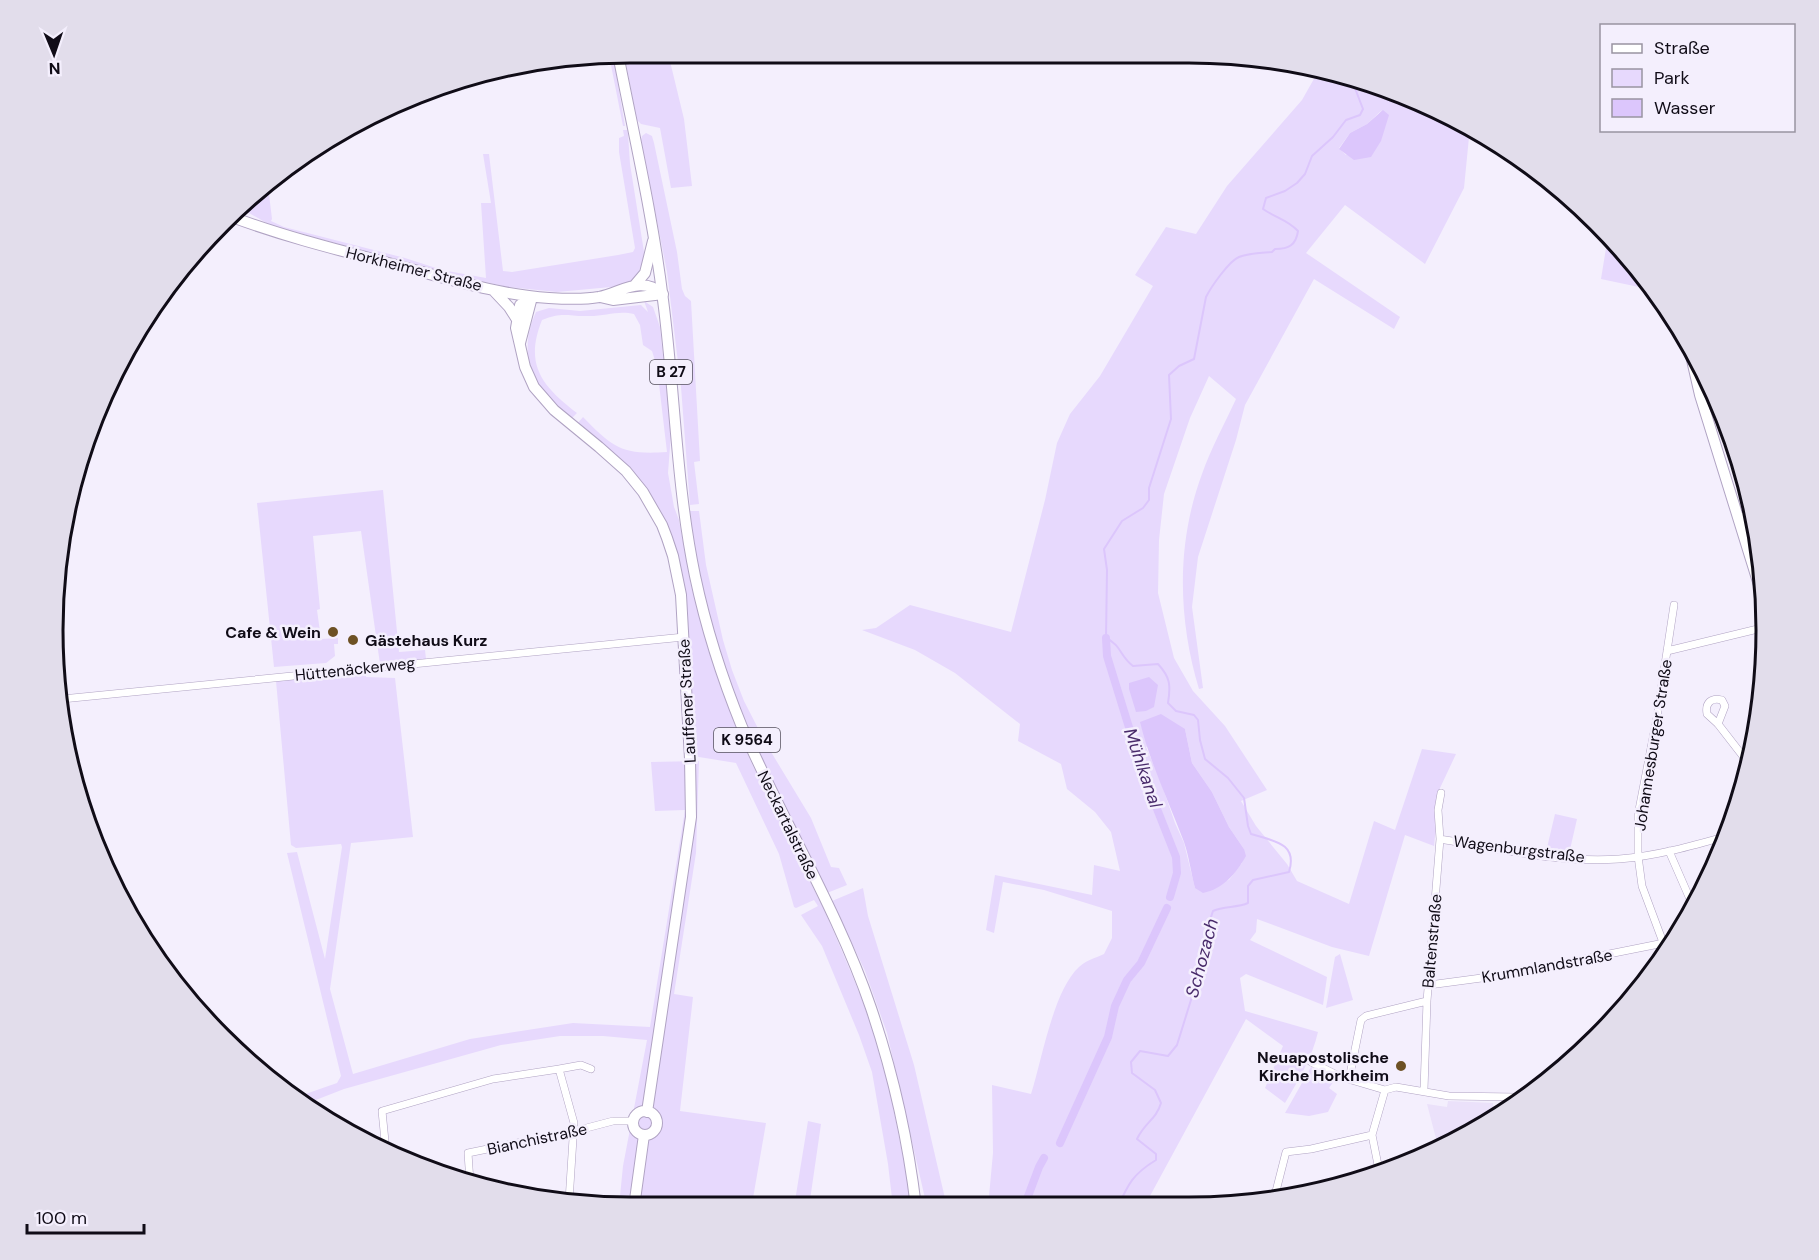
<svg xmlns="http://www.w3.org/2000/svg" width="1819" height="1260" viewBox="0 0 1819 1260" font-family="'DM Sans',sans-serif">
<rect width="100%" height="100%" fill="#f4effd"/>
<path fill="#ebe1fa" d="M1448 1101 1493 1103 1494 1112 1445 1148 1439 1150 1427 1104 1447 1107Z"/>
<path fill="#e7d9fd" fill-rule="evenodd" d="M624 53H668L684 119 692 186 671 188 660 128 641 124 637 120Z
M609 55H613L625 126H623Z
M1319 70 1470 127 1464 188 1425 264 1345 205 1306 253 1400 317 1394 329 1314 279 1245 405 1236 440 1198 557 1192 607 1203 688 1199 689C1178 619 1176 544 1202 474 1211 448 1225 423 1236 399L1209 376 1190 418 1164 494 1159 540 1158 593 1174 658 1193 691 1225 726 1267 790 1241 801 1256 826 1287 864 1297 881 1349 904 1374 821 1395 830 1422 749 1456 754 1440 788 1434 846 1405 835 1369 956 1332 947 1257 919 1256 932 1250 940 1327 977 1323 1005 1246 974 1240 978 1245 1011 1318 1032C1312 1058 1299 1079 1285 1103L1265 1088 1283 1046 1246 1019 1144 1207H988L993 1153 992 1085 1031 1094C1042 1060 1053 991 1079 967 1085 961 1095 958 1104 954L1112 938V911L1044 890 1003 882 994 933 986 930 995 875 1092 895 1094 865 1120 871 1111 832 1095 812 1067 789 1061 764 1018 741 1020 724 955 673 915 650 862 630 876 628 910 605 1011 632 1045 500 1057 443 1070 414 1100 376 1153 286 1135 275 1166 227 1196 234 1227 186 1302 100ZM1382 110 1346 155 1339 148 1350 133 1367 124ZM1185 729 1192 763 1212 792 1229 827 1244 849 1242 863 1229 880 1195 888 1184 843 1175 823 1159 777 1146 747Z
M623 130H627L628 134 630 164 644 252 643 261 639 271 642 272 633 281 622 286 557 292 508 287 444 273 270 225 242 209 268 186 272 219 271 221 284 227 405 258 442 270 486 278 481 203H491L483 154H489L503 271 512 272 618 255 633 252 635 248 619 152V138L624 136Z
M646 133 652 136 654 143 677 252 682 289 685 296 691 301 700 461 694 462 699 504 690 505 681 387 667 272 641 140 642 136Z
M1607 242 1615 244 1653 290 1601 279Z
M644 301 653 307 660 327 671 434 668 473 674 507 679 520 691 585 709 652 735 725 752 764 828 918 860 994 873 1032 890 1092 906 1172 911 1207H893L888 1164 872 1072 859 1035 822 946 801 915 818 906 814 900 796 908 794 907 779 854 736 763 699 757 695 755 687 605 678 554 660 514 577 424 583 417C613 448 622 455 667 452L657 367 652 351 643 345 640 325 634 314C619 310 605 316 590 316 568 317 564 311 542 320 524 365 542 386 577 413L571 419C536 389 515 358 536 312L549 308 580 311 641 305 648 312Z
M383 490 399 652 425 650 426 659 380 664 361 531 313 536 320 609 317 610 321 639 338 638V644H334L335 656 326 663 274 667 257 503Z
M690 511H699L706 565 723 640 732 670 744 701 765 742 811 818 831 867 839 868 847 885 827 893C802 841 773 790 751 737 721 664 699 589 690 511Z
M1756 519 1758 544 1750 547 1743 525Z
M365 670 366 677 395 678 413 837 351 843 330 989 353 1074 470 1039 573 1023 650 1027 685 810 655 811 651 762 699 761 696 853 674 994 693 997 680 1111 766 1123 752 1204 772 1207 619 1206 623 1166 647 1040 603 1036H560L501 1045 344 1089 303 1105 294 1098 337 1083 341 1076 287 853 297 852 325 959 342 847 341 844 296 848 291 845 276 681Z
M1555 814 1577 819 1569 854 1546 852Z
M863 888 868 916 914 1065 947 1207H927L887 1033 865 971 832 901Z
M1340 954 1353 1000 1326 1008 1335 957Z
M1311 1067 1336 1078 1329 1088 1337 1094 1328 1112 1309 1116 1285 1113Z
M808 1121 821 1124 809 1207H794Z"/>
<path fill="#dcc6fc" d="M1383 110 1389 115 1381 141 1371 157 1354 160 1339 149 1350 133 1367 124Z
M1149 677 1158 685 1154 707 1146 711 1136 712 1129 689V683Z
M1161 714 1185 729 1192 763 1212 792 1229 827 1244 849 1246 856C1236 874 1223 889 1203 893L1195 888C1191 873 1189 856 1184 842 1169 802 1150 763 1140 722Z"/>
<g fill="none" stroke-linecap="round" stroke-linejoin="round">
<path stroke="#dcc6fc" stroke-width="2" d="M1118 1207C1128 1184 1133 1174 1156 1160V1154L1137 1139C1145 1122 1156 1120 1161 1103L1155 1090 1132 1073 1131 1062 1140 1051 1168 1056 1177 1045 1204 958 1208 926 1213 911C1224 906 1237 908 1248 903V886L1253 880 1289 872C1298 843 1274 841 1251 834L1248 826 1244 798 1228 778 1205 759 1200 740 1198 720 1194 715 1176 711 1168 703C1171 685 1170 677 1158 664L1133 666C1119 655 1122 646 1106 638L1107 570 1104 549 1122 521 1143 508 1149 500V488L1171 419 1169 375 1179 366 1194 359 1206 297C1211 287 1229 261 1239 257 1249 253 1261 253 1272 252L1275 249C1289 249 1296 245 1298 231 1288 220 1276 218 1263 209L1266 198 1285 191 1297 183 1305 174 1312 156 1333 137 1346 120 1360 115 1363 109 1353 83"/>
<path stroke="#dcc6fc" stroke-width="8" d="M1106 638 1107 656 1144 776 1176 857 1177 873 1170 897
M1060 1143 1108 1037 1115 1006 1127 980 1141 963 1167 908
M1024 1207 1039 1167 1044 1158"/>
<defs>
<path id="street" d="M1739 518 1754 512
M1667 651 1766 627
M62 699 684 637
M1718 724 1725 706 1722 700C1711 697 1705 703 1707 714L1718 724 1749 764
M1440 839C1498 849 1559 863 1619 859 1656 856 1692 846 1727 836
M1669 851 1693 906
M1667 953 1642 886 1638 856V815L1657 717 1674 605
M1429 985 1504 975 1664 943
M1311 1062 1341 1077 1385 1090 1396 1087 1449 1096 1516 1097
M559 1069 581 1065 591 1069
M1349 1079 1361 1020 1366 1016 1427 1001
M1424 1090 1427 1001 1440 839 1438 810 1441 793
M386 1151 382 1111 493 1079 559 1069 574 1123 569 1201
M1379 1170 1372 1135 1385 1090
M470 1182 468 1153 575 1131 613 1121H633
M1274 1199 1286 1152 1311 1149 1372 1135"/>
<path id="secondary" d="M232 217C291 239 351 253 411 269 456 281 502 295 549 298 565 299 583 300 599 297 622 292 641 275 663 294
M634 286 645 273 653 241
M493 290 509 307 516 318
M532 297 520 305 516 328 525 367 534 387 554 410 599 447 626 471 643 492 662 525 667 538 673 556 681 595 690 759 691 817 647 1112
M600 297 613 300 663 294
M520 343 532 297
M1689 347 1700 395 1763 598
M633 1123a12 12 0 1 1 24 0a12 12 0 1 1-24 0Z
M634 1207 644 1135"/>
<path id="primary" d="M618 54C634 136 653 217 663 300 675 391 676 485 695 576 706 628 722 678 742 727 783 822 838 911 871 1008 893 1073 908 1140 916 1207"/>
</defs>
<use href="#street" stroke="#b0a3c3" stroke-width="8"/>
<use href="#secondary" stroke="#b0a3c3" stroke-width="12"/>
<use href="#primary" stroke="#b0a3c3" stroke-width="12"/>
<use href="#street" stroke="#fff" stroke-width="7"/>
<use href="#secondary" stroke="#fff" stroke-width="10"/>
<use href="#primary" stroke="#fff" stroke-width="10"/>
</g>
<g fill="#6d5124" stroke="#f4effd" stroke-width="2">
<circle cx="333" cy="632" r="6"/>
<circle cx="353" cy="640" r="6"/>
<circle cx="1401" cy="1066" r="6"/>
</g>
<g text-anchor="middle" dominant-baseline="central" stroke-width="5" stroke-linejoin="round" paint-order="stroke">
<g fill="#f4effd" stroke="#54505c" stroke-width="1.5">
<rect x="650" y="360" width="42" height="24" rx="4.5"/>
<rect x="714" y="728" width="66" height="24" rx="4.5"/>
</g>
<g font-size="15" font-weight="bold" fill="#100c17">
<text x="671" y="372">B 27</text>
<text x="747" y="740">K 9564</text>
</g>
<g font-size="16" fill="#100c17" stroke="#f4effd">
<text transform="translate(414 269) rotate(14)">Horkheimer Straße</text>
<text transform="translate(355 669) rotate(-6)">Hüttenäckerweg</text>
<text transform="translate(687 701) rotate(-93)">Lauffener Straße</text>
<text transform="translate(1653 745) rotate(-81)">Johannesburger Straße</text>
<text transform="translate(788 825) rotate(64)">Neckartalstraße</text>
<text transform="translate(1519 849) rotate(7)">Wagenburgstraße</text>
<text transform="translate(1432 941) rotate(-85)">Baltenstraße</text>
<text transform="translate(1547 966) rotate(-10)">Krummlandstraße</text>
<text transform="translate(537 1139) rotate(-12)">Bianchistraße</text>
</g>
<g font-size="16" font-weight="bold" fill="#100c17" stroke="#f4effd" text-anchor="end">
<text x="321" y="632">Cafe &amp; Wein</text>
<text x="365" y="640" text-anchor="start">Gästehaus Kurz</text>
<text x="1389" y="1057">Neuapostolische<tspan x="1389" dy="18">Kirche Horkheim</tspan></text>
</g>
<g font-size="18" font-style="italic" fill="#492b6b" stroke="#f4effd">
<text transform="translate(1143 768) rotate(71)">Mühlkanal</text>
<text transform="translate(1202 958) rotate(-75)">Schozach</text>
</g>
</g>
<path d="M0 0H1819V1260H0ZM630 63H1189A567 567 0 0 1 1756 630V630A567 567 0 0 1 1189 1197H630A567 567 0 0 1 63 630V630A567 567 0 0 1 630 63Z" fill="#e2ddeb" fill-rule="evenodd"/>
<path fill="none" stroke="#100c17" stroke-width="3" d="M630 63H1189A567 567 0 0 1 1756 630V630A567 567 0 0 1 1189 1197H630A567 567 0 0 1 63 630V630A567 567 0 0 1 630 63Z"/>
<rect x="1600" y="24" width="195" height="108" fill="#f4effd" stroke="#9994a1" stroke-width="1.5"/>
<rect x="1612" y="44" width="30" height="9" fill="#ffffff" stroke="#9994a1" stroke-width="1.5"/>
<text x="1654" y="54" font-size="18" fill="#100c17">Straße</text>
<rect x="1612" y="69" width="30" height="18" fill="#e7d9fd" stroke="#9994a1" stroke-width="1.5"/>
<text x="1654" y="84" font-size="18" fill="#100c17">Park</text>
<rect x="1612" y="99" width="30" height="18" fill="#dcc6fc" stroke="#9994a1" stroke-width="1.5"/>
<text x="1654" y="114" font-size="18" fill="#100c17">Wasser</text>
<g transform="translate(54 54) rotate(178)" stroke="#f4effd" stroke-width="4.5" paint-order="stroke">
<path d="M0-4.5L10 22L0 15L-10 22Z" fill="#100c17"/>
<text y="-9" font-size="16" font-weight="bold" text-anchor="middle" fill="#100c17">N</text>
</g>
<path d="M27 1224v9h117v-9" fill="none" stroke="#100c17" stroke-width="3"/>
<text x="36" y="1224" font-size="18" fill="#100c17" stroke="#f4effd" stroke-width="4.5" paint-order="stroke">100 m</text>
</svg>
